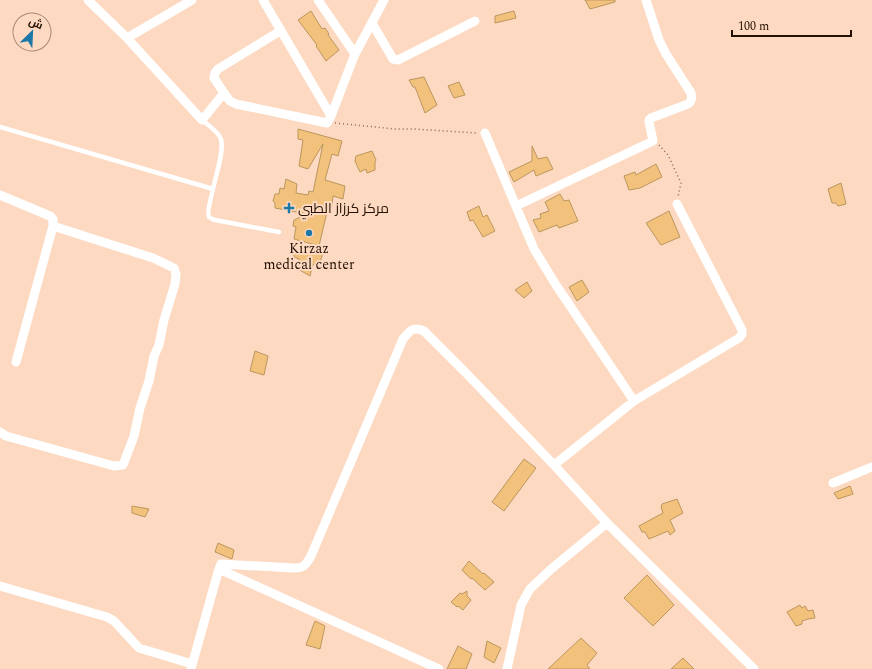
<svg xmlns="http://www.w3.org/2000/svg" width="872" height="669" viewBox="0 0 872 669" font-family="Spectral,Cairo,serif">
<rect width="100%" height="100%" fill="#fcd9c0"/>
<path fill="#f2c27c" stroke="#bc965e" d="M585 0H615V2L590 9Z
M311 11 322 29 325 28 329 34 328 35 339 50 326 61 316 46 317 45 298 20Z
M514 11 516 18 495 23V16Z
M424 77 437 105 425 113 415 87H413L409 80Z
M459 82 465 95 454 98 448 86Z
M298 129 342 141 338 156 332 154 325 180 345 186 343 199 333 196 331 213 327 212 319 246 294 239 296 227 293 226 294 220 307 214 275 208V203L273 201 275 194H279L280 188 284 189 286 179 297 184 296 193 308 195 309 191 313 192 323 144 308 169 299 166 303 140 298 139Z
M532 146 538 159 547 157 553 169 536 176 534 170 514 182 509 172 532 161Z
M372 151 376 160 375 162V170L367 173 366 169 360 172 355 161 356 156Z
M656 164 662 177 640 188 629 190 624 176 635 172 636 175Z
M841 183 846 204 838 206 836 203H832L828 189Z
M560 194 564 201 569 200 578 221 559 228 557 225 539 232 533 220 541 218 540 214 549 211 545 202Z
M479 206 483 217 487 215 495 231 483 237 473 220 470 221 467 212Z
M669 211 680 237 661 245 646 223Z
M294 251 323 253 319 265 313 264 310 276 296 268 299 259 294 257Z
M582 280 589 292 577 301 569 287Z
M527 282 532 291 524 298 515 290Z
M255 351 268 356 264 375 250 371Z
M524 459 536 468 504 511 492 502Z
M850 486 853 494 838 499 834 493Z
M677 499 683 513 670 520 675 531 670 535 668 531 649 539 645 532H642L639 526 663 513 661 507 662 504Z
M132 506 149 509 145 517 132 513Z
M218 543 234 550 232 559 215 552Z
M469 561 483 574 484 573 494 582 485 590 472 578 471 579 462 570Z
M647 575 674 605 653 626 624 598Z
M467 591V596L471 600 463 610 458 606 457 607 451 602 460 593 462 594Z
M800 605 802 608 805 606 808 611 813 610 815 618 808 619 802 621V624L796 626 787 612Z
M315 621 325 626 320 649 306 645Z
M581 638 597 653 587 665 590 669H548Z
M487 641 501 648 494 663 484 657Z
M458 646 472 654 466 669H447Z
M683 658 694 669H671Z"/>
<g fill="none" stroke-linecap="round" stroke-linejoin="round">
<path stroke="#866b58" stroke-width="1.5" stroke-dasharray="1 3" stroke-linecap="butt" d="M335 123 395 129H413L477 133
M659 145 668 155 681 183 678 197"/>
<path stroke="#fff" stroke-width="4.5" d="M202 120C208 125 217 131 220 137 226 147 215 178 213 189
M0 127 213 189C212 195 206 213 209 217 210 218 214 220 215 220L279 232"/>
<path stroke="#fff" stroke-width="9" d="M88 0 127 38 202 120 224 93
M263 0 331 116
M318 0 355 54
M372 23 393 59 398 60 475 21
M280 31 218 69 215 73 214 78 224 93 230 101 236 104 327 123 331 116 355 54 384 0
M127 38 192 0
M485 133 534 249 556 285 634 401
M0 195 50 216 53 219V226L16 362
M516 206 653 141 649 122V120L651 118 688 104C692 101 692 98 691 93L666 54 659 40 646 0
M0 432 6 436 114 466 123 465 134 436 140 408 149 381 154 356 159 345 164 320 175 284 176 274 174 268 153 258 53 226
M554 465 634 401 739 338 742 334V330L677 204
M833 483 872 467
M219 569 439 669
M0 586 107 617 114 621 139 648 192 664
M191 669 218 572 221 564 294 568C305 568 306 564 311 556L403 339C410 331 412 326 424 331L466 373 554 465 607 523 754 669
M507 669 521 605 530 589 550 570 607 523"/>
</g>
<g fill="#1c78a6" stroke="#fcd9c0" stroke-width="1.5">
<path d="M287 202h4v4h4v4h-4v4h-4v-4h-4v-4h4z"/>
<circle cx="309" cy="233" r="4"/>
</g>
<g text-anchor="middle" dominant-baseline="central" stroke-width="4" stroke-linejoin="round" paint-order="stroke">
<g font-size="14" fill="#241002" stroke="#fcd9c0" text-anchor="start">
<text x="298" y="208">مركز كرزاز الطبي</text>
<text x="309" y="248" text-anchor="middle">Kirzaz<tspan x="309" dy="16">medical center</tspan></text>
</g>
</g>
<g transform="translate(32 32) rotate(24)"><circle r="19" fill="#fcd9c0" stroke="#a68974"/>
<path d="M0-3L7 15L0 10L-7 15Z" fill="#1c78a6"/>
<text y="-6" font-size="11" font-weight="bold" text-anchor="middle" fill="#241002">ش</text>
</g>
<path d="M732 30v6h119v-6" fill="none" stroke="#241002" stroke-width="2"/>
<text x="738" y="30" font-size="12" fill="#241002" stroke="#fcd9c0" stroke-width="3" paint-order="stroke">100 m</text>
</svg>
